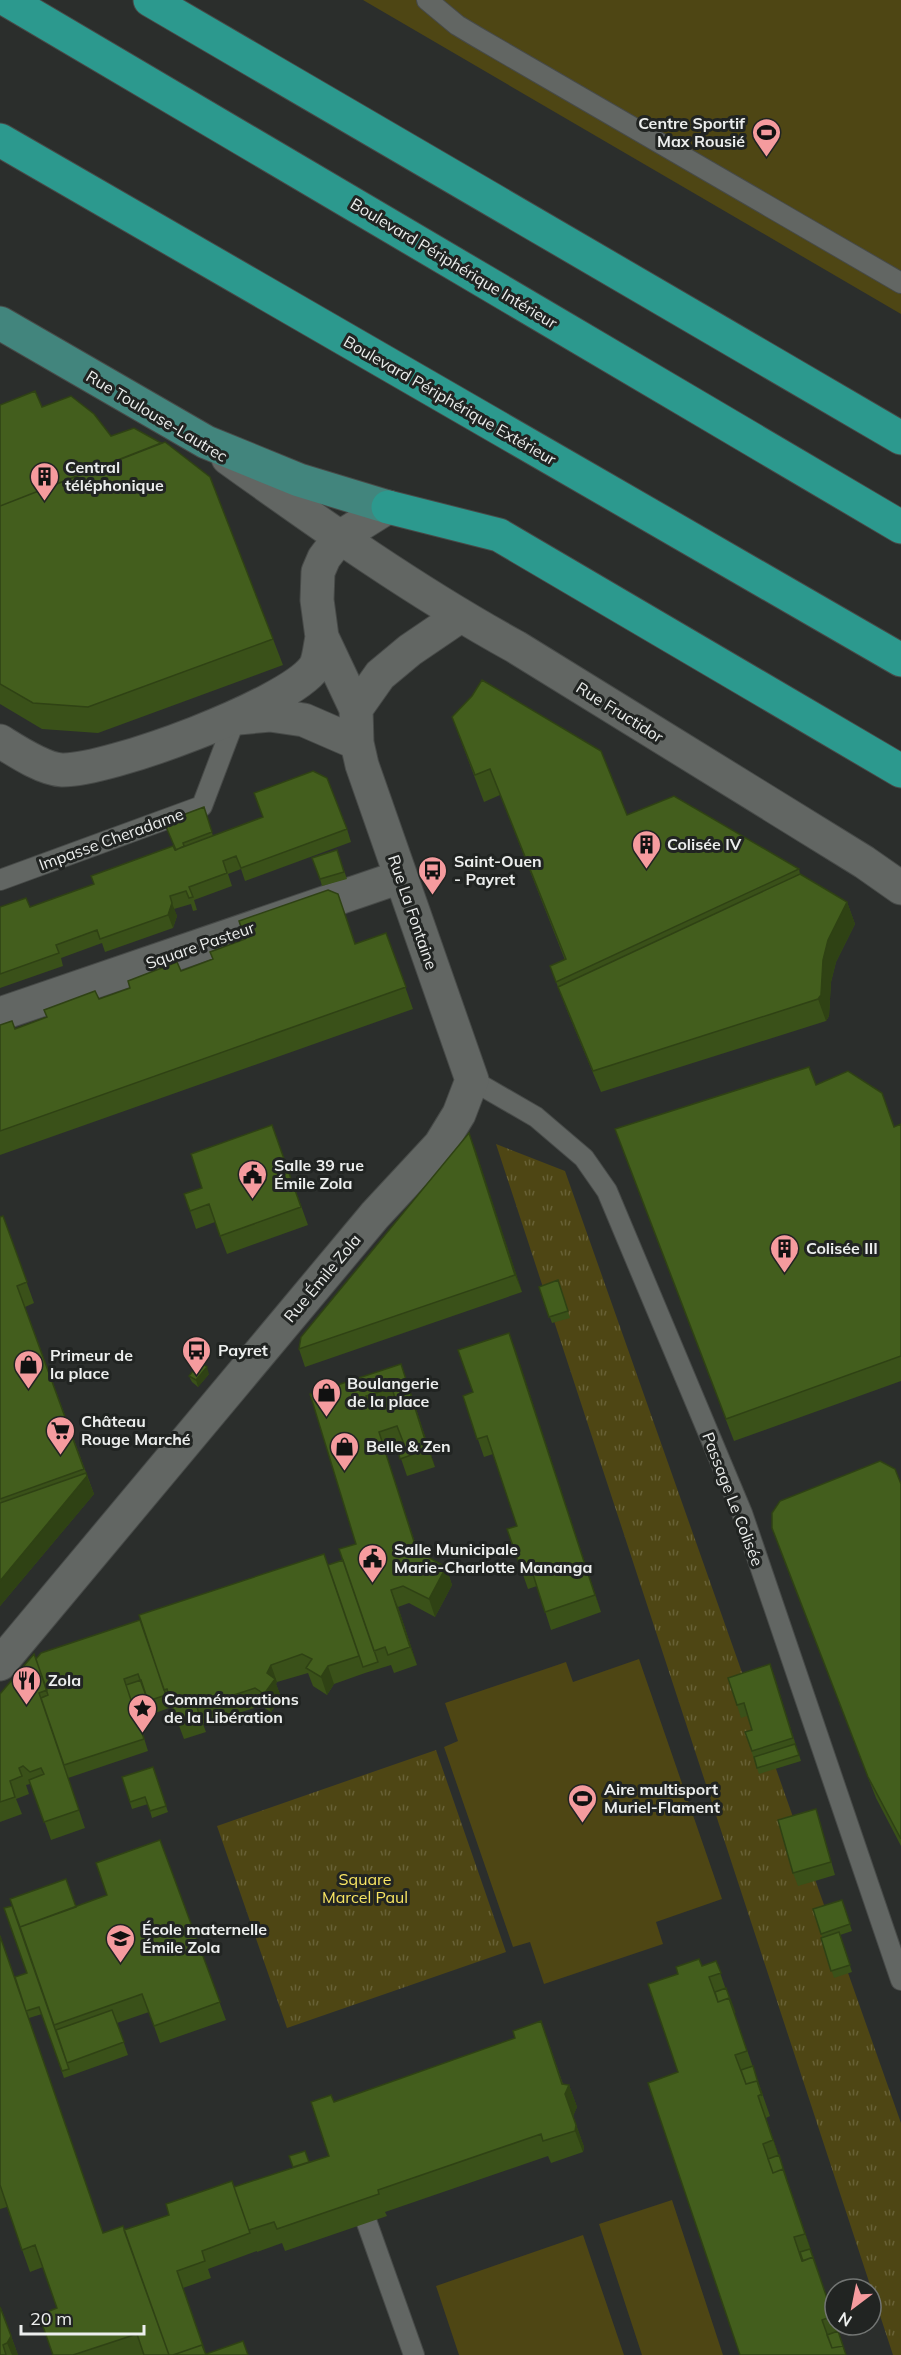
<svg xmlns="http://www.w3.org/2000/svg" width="901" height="2355" viewBox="0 0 901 2355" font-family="Mulish,sans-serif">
<defs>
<pattern id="grass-tufts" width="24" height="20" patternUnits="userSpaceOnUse" patternTransform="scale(1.5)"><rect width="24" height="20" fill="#4e4614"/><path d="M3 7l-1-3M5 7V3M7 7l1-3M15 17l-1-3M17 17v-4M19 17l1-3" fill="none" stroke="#686136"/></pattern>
</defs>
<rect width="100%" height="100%" fill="#2b2e2c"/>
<path fill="url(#grass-tufts)" d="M496 1144 565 1171 901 2123V2355H893Z
M436 1750 506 1952 287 2028 217 1826Z"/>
<path fill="#4e4614" d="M363 0H901V314Z
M639 1659 722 1899 656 1922 663 1944 544 1984 530 1942 513 1947 444 1747 458 1741 445 1703 566 1662 573 1682Z
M672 2200 723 2355H642L599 2224Z
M583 2235 624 2355H459L436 2286Z"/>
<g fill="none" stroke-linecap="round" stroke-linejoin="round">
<defs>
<path id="lane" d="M427 0 457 25 477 37 901 283
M0 880 202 806 235 719
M472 1080 536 1117 584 1158 607 1191 742 1513 901 1980
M367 2223 414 2355"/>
<path id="street" d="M228 458C321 525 416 592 516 647L864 862 901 888
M356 709 380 675 410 650 460 616
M238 718 270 715 304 720 357 743
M0 741C16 751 43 769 62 770 108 771 287 705 314 668 319 661 320 646 322 637
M0 1014 400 877
M0 1664 375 1215 440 1145 459 1114 472 1080 362 765 357 743 356 709 322 637 317 600 318 572 324 558 340 537 388 507"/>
<path id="primary" d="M0 323 206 442 299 480 388 507"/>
<path id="highway" d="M7 0 901 527
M150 0 901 438
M0 140 901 660
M388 507 499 535 901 771"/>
</defs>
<use href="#lane" stroke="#474a48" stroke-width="22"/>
<use href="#street" stroke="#474a48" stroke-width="35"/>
<use href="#primary" stroke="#474a48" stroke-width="35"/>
<use href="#highway" stroke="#474a48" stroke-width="35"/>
<use href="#lane" stroke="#626663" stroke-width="20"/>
<use href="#street" stroke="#626663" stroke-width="33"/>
<use href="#primary" stroke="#42857d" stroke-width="33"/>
<use href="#highway" stroke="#2c998e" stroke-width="33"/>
</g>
<path fill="#3a5119" d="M0 405 42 407 111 436 273 639 283 665 98 733 42 729 0 704Z
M452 717 627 815 799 869 800 874 847 902 855 924 836 962 831 982 829 1016 826 1021 601 1092 566 1008 550 966 565 960 500 795 484 802Z
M204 807 213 836 347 829 351 842 245 881 241 869 228 874 232 886 194 900 197 910 193 911 191 904 174 909 177 916 173 928 105 952 102 943 61 958 63 966 0 988V907H30L94 884 175 850Z
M337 850 347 879 322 886 320 879Z
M386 933 413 1009 0 1155V1025L15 1029 181 971 355 944Z
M816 1085 894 1127 901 1124V1381L734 1441 623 1151Z
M272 1125 308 1225 227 1254 215 1222 196 1229 190 1211 202 1188Z
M469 1133 522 1292 305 1367 299 1349Z
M3 1216 34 1303 25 1307 94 1494 0 1606V1217Z
M558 1280 570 1318 552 1323 539 1287Z
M509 1333 601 1612 551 1630 537 1586 528 1589 507 1529 517 1526 493 1454 484 1457 463 1396 473 1392Z
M209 1374 198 1387 192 1382 189 1376Z
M407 1381 435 1467 407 1476 397 1447 404 1444H403L385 1450 418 1552 446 1567 452 1585 435 1617 409 1603 398 1607 417 1665 394 1673 391 1665 365 1673 334 1684 327 1695 313 1686 308 1673 277 1682 276 1684 281 1697 271 1712 261 1706 203 1724 206 1732 184 1739 172 1707 138 1719 148 1751 68 1778 85 1828 51 1840 32 1786 30 1784 26 1785 29 1794 16 1799 22 1814 0 1822V1694L36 1659 343 1560 356 1544 310 1394Z
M901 1484V1846L876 1798 780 1550Z
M770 1664 801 1761 759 1774 745 1732 752 1730 747 1716 741 1718 737 1705Z
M153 1767 168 1812 152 1818 148 1804 132 1809 122 1777Z
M816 1809 820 1822 835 1875 798 1886 793 1873Z
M160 1840 226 2020 160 2043 149 2012 117 2023 128 2055 64 2078 42 2014 29 2018 15 1977 27 1973 76 1907 107 1895Z
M842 1900 852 1931 840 1935 852 1972 834 1978 821 1938 822 1937 813 1909Z
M0 1935 103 2233 124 2230 237 2196 309 2162 329 2156 334 2102 515 2038 541 2021 563 2084 569 2085 577 2107 573 2116 584 2147 583 2152 551 2163 548 2156 385 2212 387 2216 285 2251 282 2243 257 2252V2251L208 2269 211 2278 183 2288 206 2354 248 2355H53L57 2308 43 2267 30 2272 7 2207 0 2209Z
M716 1961 770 2116 766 2118 835 2321V2325H836L846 2355H740L678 2072 702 1966Z
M1 2308 18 2355H0Z"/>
<path fill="#2f4214" d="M847 902 855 924 836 962 831 982 829 1016 826 1021 818 999 823 960 828 940Z
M172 903 177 916 173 928 168 915Z
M469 1133 476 1151 522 1292 515 1275Z
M509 1333 516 1351 601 1612 595 1595Z
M401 1364 407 1381 435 1467 428 1449Z
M207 1367 209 1374 198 1387 196 1380Z
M379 1432 385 1450 423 1569 417 1551Z
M87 1476 94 1494 0 1606V1581Z
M446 1567 452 1585 435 1617 429 1599Z
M391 1590 398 1607 417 1665 410 1647Z
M770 1664 775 1677 797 1751 793 1738Z
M271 1665 277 1682 276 1684 281 1697 271 1712 264 1694 267 1673Z
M328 1666 334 1684 327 1695 321 1677Z
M541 2021 565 2093 569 2085 577 2107 573 2116 584 2147 583 2152 575 2131 565 2094Z
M758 2096 766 2118 821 2279 805 2234Z
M11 2336 18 2355H12L7 2343Z"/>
<path fill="#435e1d" stroke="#2f4214" stroke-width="1.5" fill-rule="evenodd" d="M35 391 42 407 71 396 94 414 111 436 134 428 161 443 0 506V405Z
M165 442 210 477 273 639 88 707 33 703 0 684V506Z
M482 680 601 751 627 815 674 796 799 869 556 982 550 966 566 959 490 769 475 775 452 717 472 696Z
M313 771 327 778 347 829 241 868 236 856 223 861 227 873 189 887 193 897 189 898 186 891 170 896 172 903 168 915 100 939 97 930 56 945 59 953 0 974V907L26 898 30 907 94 884 91 876 173 846 175 850 263 817 254 793Z
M204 807 212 832 183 843 184 846 176 850 164 822Z
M337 850 344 872 320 879 312 858Z
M800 874 847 902 828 940 823 960 821 995 818 999 593 1071 558 987Z
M328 890 338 894 355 944 386 933 406 987 0 1131V1025L12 1021 15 1029 47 1017 44 1010 95 991 99 999 130 988 128 981 177 962 181 971 213 959 210 952 245 939 239 921Z
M809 1067 816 1085 848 1071 882 1093 894 1127 901 1124V1356L726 1419 615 1129Z
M272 1125 301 1207 220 1236 209 1204 190 1211 184 1194 202 1188 191 1154Z
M469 1133 515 1275 299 1349 301 1337Z
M3 1216 27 1282 17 1286 84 1469 0 1499V1217Z
M558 1280 568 1311 549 1317 539 1287Z
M509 1333 595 1595 545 1612 531 1568 522 1572 507 1529 517 1526 487 1436 477 1439 463 1396 473 1392 458 1350Z
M200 1362 207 1367 196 1380 189 1376Z
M401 1364 428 1449 400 1459 397 1447 404 1444 397 1426 379 1432 417 1551 446 1567 429 1599 403 1586 391 1590 410 1647 388 1655 385 1647 374 1651 339 1549 356 1544 310 1394ZM392 1388 397 1405 385 1409 381 1396 368 1401 366 1396Z
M880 1461 895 1469 901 1484V1839L868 1777 772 1528V1513L780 1501Z
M86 1473 87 1476 0 1581V1503Z
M324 1554 359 1656 328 1666 321 1677 306 1668 312 1659 302 1654 271 1665 267 1673 275 1679 264 1694 255 1688 197 1707 199 1714 177 1722 167 1689 164 1690 139 1615Z
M343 1560 378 1662 363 1667 328 1565Z
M140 1620 166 1695 148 1701 138 1674 124 1679 144 1739 64 1765 41 1698 48 1695 36 1659 41 1653Z
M34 1654 47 1690 39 1693 79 1810 44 1822 29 1780 44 1774 41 1768 30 1772 23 1766 19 1768 22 1776 10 1781 15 1797 0 1802V1694Z
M770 1664 793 1738 752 1751 745 1732 752 1730 744 1703 737 1705 728 1678Z
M141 1680 150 1707 135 1712 126 1685Z
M795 1744 799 1755 757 1768 754 1757Z
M153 1767 166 1806 150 1811 145 1797 130 1802 122 1777Z
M816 1809 831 1862 793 1873 778 1820Z
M160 1840 220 2002 154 2026 142 1994 54 2025 20 1927 107 1895 96 1863Z
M66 1879 76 1907 20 1927 10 1899Z
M842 1900 850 1924 821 1934 813 1909Z
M12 1906 69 2069 62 2071 39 2007 26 2011 15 1977 27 1973 4 1908Z
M839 1932 850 1965 831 1971 821 1938Z
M0 1936 103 2233 123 2226 169 2355H144L137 2334 73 2355H53L39 2315 57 2308 35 2245 22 2250 0 2185Z
M699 1959 702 1966 716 1961 721 1973 709 1977 718 2002 729 1998 747 2051 735 2055 746 2084 757 2081 762 2094 758 2096 773 2140 763 2144 773 2173 783 2169 805 2234 794 2237 802 2261 813 2257 833 2316 822 2320 832 2348 843 2346 846 2355H740L648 2083 678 2072 648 1984 678 1974 676 1967Z
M726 1988 735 2013 729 1998 718 2002 715 1992Z
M112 2010 124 2042 67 2063 56 2030Z
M541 2021 562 2084 569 2085 565 2094 576 2125 575 2131 543 2141 541 2134 378 2190 379 2194 277 2229 274 2222 249 2230 234 2187 329 2156 311 2102 331 2095 334 2102 515 2038 513 2031Z
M753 2066 762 2096 757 2081 746 2084 741 2070Z
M305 2151 309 2162 293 2167 289 2156Z
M779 2155 788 2184 783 2169 773 2173 768 2159Z
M232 2181 250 2233 202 2251 205 2261 177 2271 204 2349 202 2345 173 2355H169L124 2230 169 2215 166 2204Z
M810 2249 818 2272 813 2257 803 2261 800 2252Z
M0 2307 11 2336 7 2343 3 2345 6 2355H0Z
M838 2331 846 2355 843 2346 832 2348 827 2335Z
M243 2341 248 2355H206V2354Z
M202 2345 206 2355H173Z"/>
<defs>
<symbol id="stadium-pin" viewBox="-11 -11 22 30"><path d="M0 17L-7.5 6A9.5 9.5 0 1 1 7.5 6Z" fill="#f59b9e" stroke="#212422"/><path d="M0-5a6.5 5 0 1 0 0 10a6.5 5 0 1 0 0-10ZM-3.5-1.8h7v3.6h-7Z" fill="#111"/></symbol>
<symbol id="building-pin" viewBox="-11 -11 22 30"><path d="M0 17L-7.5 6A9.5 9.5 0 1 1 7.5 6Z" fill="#f59b9e" stroke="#212422"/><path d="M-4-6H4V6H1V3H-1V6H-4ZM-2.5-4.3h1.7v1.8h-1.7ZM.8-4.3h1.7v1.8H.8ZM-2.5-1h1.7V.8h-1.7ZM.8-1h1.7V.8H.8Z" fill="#111"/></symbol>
<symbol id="bus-pin" viewBox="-11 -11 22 30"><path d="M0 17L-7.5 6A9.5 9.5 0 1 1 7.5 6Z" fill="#f59b9e" stroke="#212422"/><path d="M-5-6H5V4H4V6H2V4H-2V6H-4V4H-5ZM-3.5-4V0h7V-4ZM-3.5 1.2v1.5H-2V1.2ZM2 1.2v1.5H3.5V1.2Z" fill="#111"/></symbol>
<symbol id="civic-pin" viewBox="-11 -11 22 30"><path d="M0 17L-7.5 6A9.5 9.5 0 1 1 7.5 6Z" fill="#f59b9e" stroke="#212422"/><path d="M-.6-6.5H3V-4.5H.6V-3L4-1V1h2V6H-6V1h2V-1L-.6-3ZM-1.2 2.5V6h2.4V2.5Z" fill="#111"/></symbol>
<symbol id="shop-pin" viewBox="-11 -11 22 30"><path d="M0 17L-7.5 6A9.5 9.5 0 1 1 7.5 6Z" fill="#f59b9e" stroke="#212422"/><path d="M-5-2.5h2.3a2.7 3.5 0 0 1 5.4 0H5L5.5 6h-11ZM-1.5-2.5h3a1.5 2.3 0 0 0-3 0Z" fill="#111"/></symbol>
<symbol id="supermarket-pin" viewBox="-11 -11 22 30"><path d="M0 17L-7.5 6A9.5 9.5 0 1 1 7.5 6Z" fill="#f59b9e" stroke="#212422"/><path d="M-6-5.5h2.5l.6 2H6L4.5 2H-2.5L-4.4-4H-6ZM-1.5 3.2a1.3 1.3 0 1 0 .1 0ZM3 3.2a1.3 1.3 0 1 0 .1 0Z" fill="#111"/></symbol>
<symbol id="restaurant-pin" viewBox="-11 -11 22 30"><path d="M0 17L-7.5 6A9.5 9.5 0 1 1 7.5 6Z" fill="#f59b9e" stroke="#212422"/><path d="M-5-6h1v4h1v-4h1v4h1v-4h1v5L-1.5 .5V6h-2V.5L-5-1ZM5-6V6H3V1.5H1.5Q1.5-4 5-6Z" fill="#111"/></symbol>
<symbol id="sight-pin" viewBox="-11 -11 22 30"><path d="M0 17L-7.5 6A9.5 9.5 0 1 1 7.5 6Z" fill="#f59b9e" stroke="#212422"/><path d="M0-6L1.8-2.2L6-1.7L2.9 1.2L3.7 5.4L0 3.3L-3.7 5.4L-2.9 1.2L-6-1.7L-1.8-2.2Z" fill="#111"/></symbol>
<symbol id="school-pin" viewBox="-11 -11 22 30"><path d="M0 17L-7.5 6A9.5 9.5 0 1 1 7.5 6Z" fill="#f59b9e" stroke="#212422"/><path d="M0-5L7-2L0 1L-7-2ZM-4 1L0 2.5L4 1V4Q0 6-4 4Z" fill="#111"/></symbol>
</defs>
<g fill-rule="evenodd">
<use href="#stadium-pin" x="750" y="116" width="33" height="45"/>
<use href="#building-pin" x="28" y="460" width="33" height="45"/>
<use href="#building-pin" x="630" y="828" width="33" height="45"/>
<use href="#bus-pin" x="416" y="854" width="33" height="45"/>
<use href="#civic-pin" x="236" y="1158" width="33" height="45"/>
<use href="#building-pin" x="768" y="1232" width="33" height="45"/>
<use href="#bus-pin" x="180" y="1334" width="33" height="45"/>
<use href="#shop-pin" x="12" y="1348" width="33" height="45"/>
<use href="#shop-pin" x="310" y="1376" width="33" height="45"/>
<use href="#supermarket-pin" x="44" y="1414" width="33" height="45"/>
<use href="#shop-pin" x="328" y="1430" width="33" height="45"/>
<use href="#civic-pin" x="356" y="1542" width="33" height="45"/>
<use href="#restaurant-pin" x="10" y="1664" width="33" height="45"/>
<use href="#sight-pin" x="126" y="1692" width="33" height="45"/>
<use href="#stadium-pin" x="566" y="1782" width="33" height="45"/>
<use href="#school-pin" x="104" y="1922" width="33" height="45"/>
</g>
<g text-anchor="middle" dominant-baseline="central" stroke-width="6" stroke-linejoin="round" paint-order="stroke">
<g font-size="16" font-weight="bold" fill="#eceeed" stroke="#212422" text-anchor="start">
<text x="745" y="123" text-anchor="end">Centre Sportif<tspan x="745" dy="18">Max Rousié</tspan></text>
<text x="65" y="467">Central<tspan x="65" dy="18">téléphonique</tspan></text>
<text x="667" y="844">Colisée IV</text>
<text x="454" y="861">Saint-Ouen<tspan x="454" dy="18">- Payret</tspan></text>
<text x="274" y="1165">Salle 39 rue<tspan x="274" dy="18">Émile Zola</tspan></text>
<text x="806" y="1248">Colisée III</text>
<text x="218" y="1350">Payret</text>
<text x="50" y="1355">Primeur de<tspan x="50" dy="18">la place</tspan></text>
<text x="347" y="1383">Boulangerie<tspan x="347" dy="18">de la place</tspan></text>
<text x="81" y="1421">Château<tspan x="81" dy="18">Rouge Marché</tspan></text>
<text x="366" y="1446">Belle &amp; Zen</text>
<text x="394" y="1549">Salle Municipale<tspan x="394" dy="18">Marie-Charlotte Mananga</tspan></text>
<text x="48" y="1680">Zola</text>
<text x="164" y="1699">Commémorations<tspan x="164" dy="18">de la Libération</tspan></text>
<text x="604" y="1789">Aire multisport<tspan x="604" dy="18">Muriel-Flament</tspan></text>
<text x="142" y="1929">École maternelle<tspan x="142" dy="18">Émile Zola</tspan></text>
</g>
<g font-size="16" fill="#eceeed" stroke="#212422">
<text transform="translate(454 263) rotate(31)">Boulevard Périphérique Intérieur</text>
<text transform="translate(450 400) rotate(30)">Boulevard Périphérique Extérieur</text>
<text transform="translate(157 416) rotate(31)">Rue Toulouse-Lautrec</text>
<text transform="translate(620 712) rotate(32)">Rue Fructidor</text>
<text transform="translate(111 839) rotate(-20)">Impasse Cheradame</text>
<text transform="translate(413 912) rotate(71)">Rue La Fontaine</text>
<text transform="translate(200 945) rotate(-19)">Square Pasteur</text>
<text transform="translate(322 1278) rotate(-50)">Rue Émile Zola</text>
<text transform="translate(733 1499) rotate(69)">Passage Le Colisée</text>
</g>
<g font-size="16" fill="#f9e663" stroke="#212422">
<text x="365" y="1879">Square<tspan x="365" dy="18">Marcel Paul</tspan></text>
</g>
</g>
<g transform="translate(853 2307) rotate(212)"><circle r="28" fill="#212422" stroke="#727573" stroke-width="1.5"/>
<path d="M0-4.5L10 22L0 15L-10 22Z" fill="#f59b9e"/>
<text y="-9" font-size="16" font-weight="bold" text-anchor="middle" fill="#eceeed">N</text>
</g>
<path d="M21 2325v9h123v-9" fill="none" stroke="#eceeed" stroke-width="3"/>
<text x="30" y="2325" font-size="18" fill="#eceeed" stroke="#212422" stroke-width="4.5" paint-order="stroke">20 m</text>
</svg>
